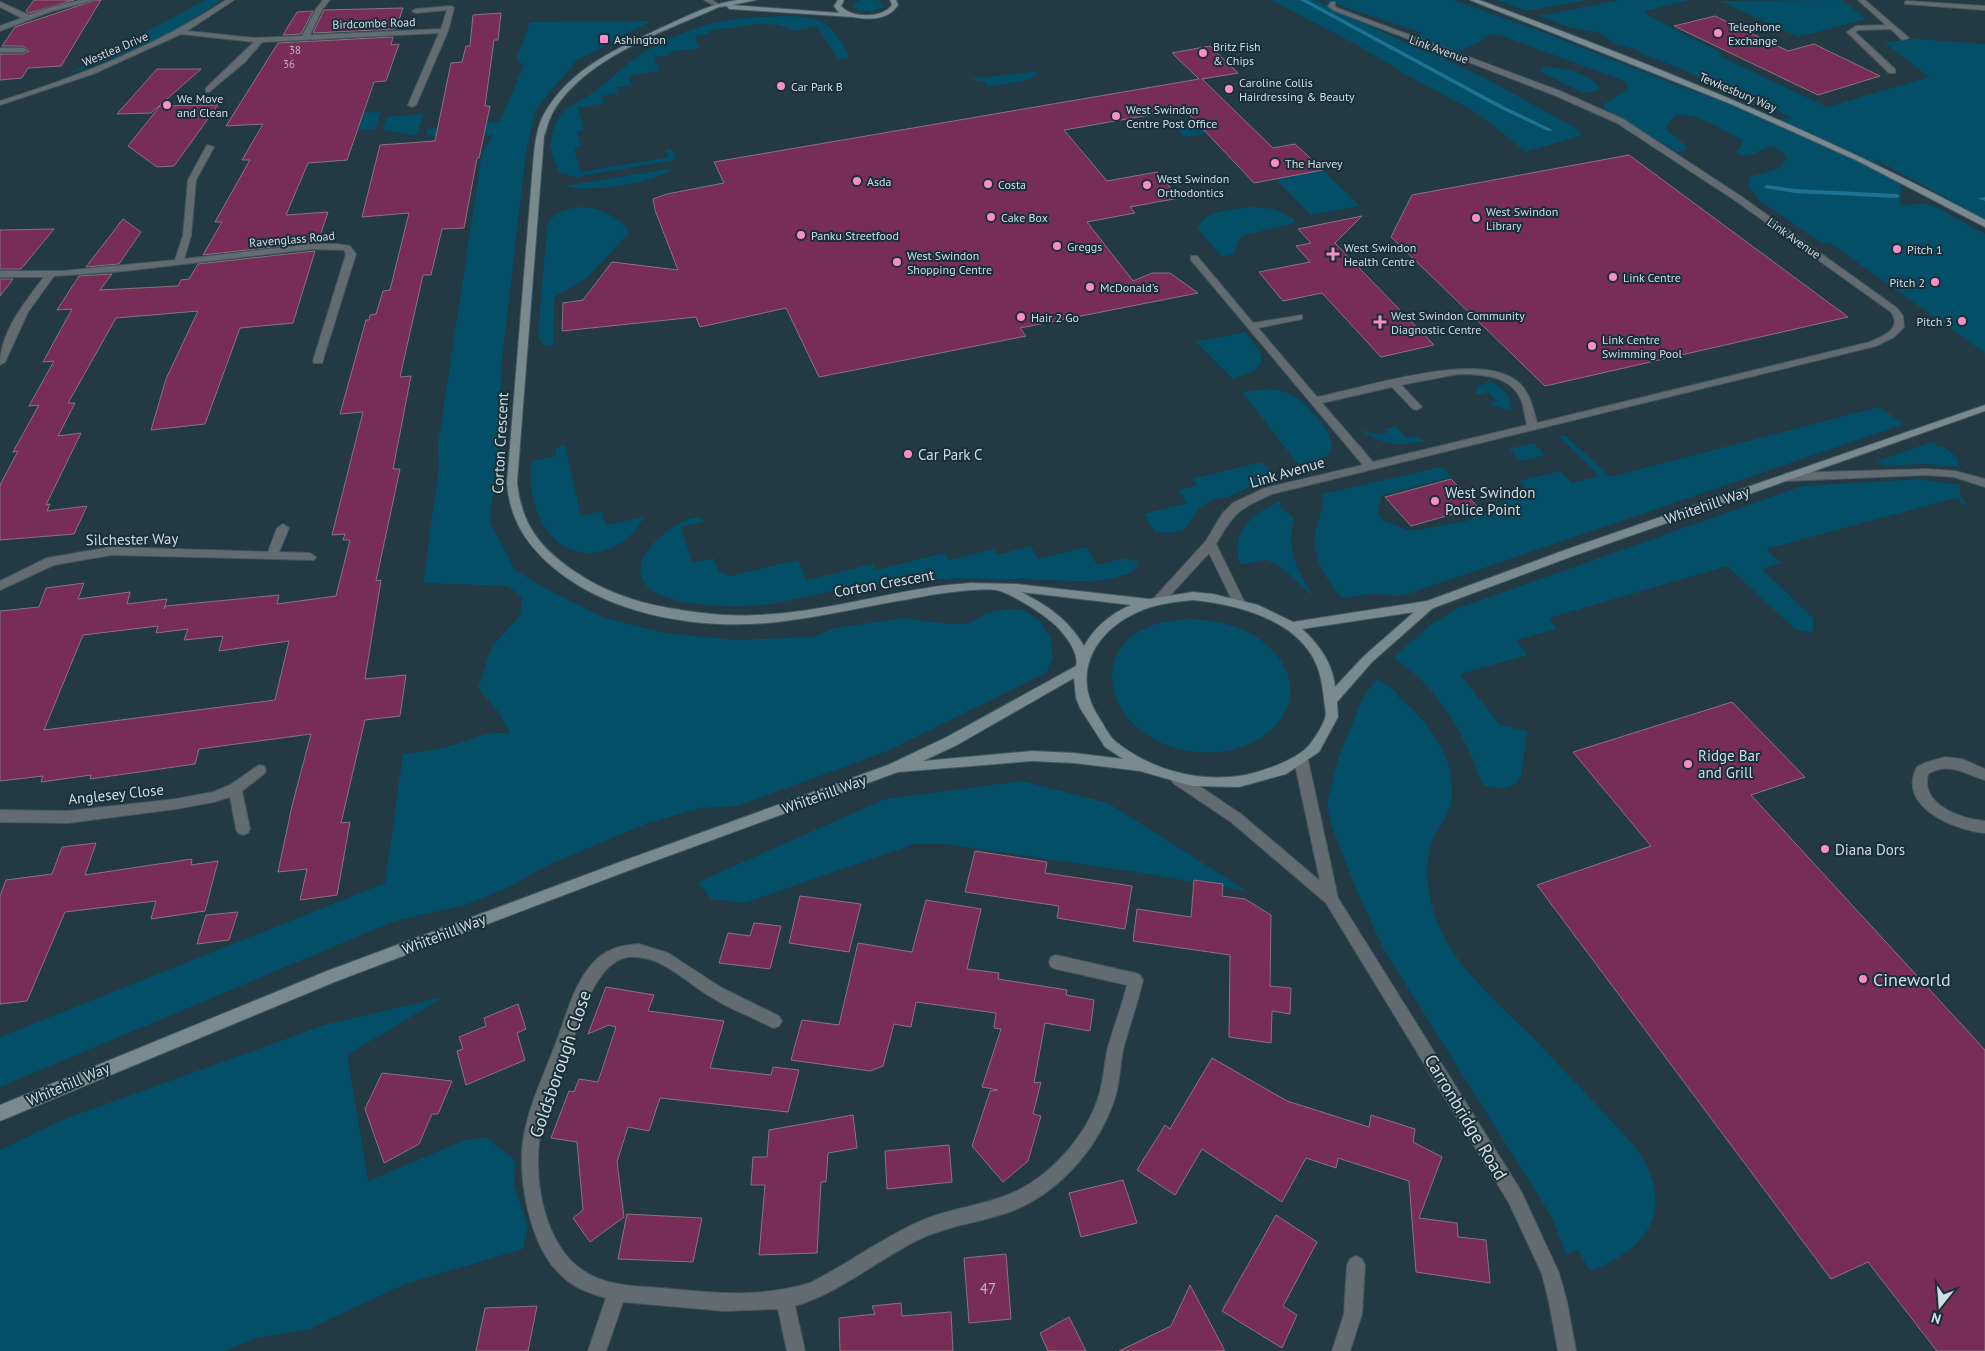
<svg xmlns="http://www.w3.org/2000/svg" width="1985" height="1351" viewBox="0 0 1985 1351" font-family="'PT Sans',sans-serif">
<rect width="100%" height="100%" fill="#233943"/>
<path fill="#034f67" d="M205 0H220C176 34 121 58 68 74Z
M860 0H878L884 6 872 12 858 11 852 5Z
M1271 0H1314L1407 43 1414 36 1423 33 1324 0H1454L1543 32 1679 86 1769 119H1791L1764 102 1712 84 1677 67 1642 54 1638 50 1615 44 1600 33 1569 27 1539 16 1620 0H1689L1645 11 1647 15 1722 53 1719 56 1827 107 1929 77 1884 42 1917 39 1985 44V219L1873 158 1901 183 1900 205 1924 204 1936 207 1985 234V353L1830 243 1823 244 1760 201 1748 185 1749 177 1780 168 1786 159 1783 152 1771 146C1757 151 1750 161 1735 152L1741 147 1742 140C1723 131 1697 112 1675 115L1665 128 1686 146 1685 151 1677 152 1604 108V104L1628 89 1625 81 1499 35 1490 34 1479 42 1442 58 1487 79 1572 126 1582 135 1526 152 1477 113 1405 74 1359 46Z
M1497 0H1587L1527 11Z
M1842 0 1866 19 1798 37 1720 1Z
M784 16C825 17 831 22 850 58L838 59 817 26 794 31 779 25 757 24 708 31V34L695 36 699 48 669 52 670 55 654 57 659 71 629 76 631 85 616 88 618 93 602 96 605 103 578 108 584 130 577 132 581 146 574 148 580 172 669 157 665 149 673 150 676 160 576 177 560 173C551 154 546 144 556 123 562 108 578 103 591 94 604 85 616 73 629 63 648 48 674 35 697 28 725 18 755 17 784 16Z
M651 21 576 61 536 109 526 152 502 360 498 448 490 523 515 570 548 590 602 617 665 633 734 640 812 637 836 628 904 618 947 624H968L986 613 1008 609 1024 610 1041 622 1051 640 1053 657 1046 673 885 752 737 806 701 808 648 823 548 865 507 888 465 905 395 921 0 1087V1037L385 883 403 754C418 752 434 750 450 746 470 741 489 729 510 734L500 714 478 688 491 648 520 615 522 598 508 586 423 583 439 467 438 445 482 153 493 135 438 137 426 134 427 129 500 121 524 65 516 60 530 22Z
M1542 67C1561 67 1587 72 1599 87L1598 90 1586 93 1581 92 1545 74 1540 70Z
M1040 71 1029 80 988 87 985 82 969 79Z
M381 112 375 129 348 130 361 113Z
M424 114 416 136 383 130 387 117Z
M1197 122 1226 130 1185 137 1173 126Z
M673 168C658 183 584 194 565 186Z
M1323 170 1360 206 1311 215 1275 179Z
M583 207C598 207 623 218 629 233L587 278 554 297 553 345C545 346 540 343 538 335L547 227C552 212 568 208 583 207Z
M1250 207 1274 209 1294 219V223L1243 236 1238 241 1234 254 1222 257 1198 229C1203 209 1233 210 1250 207Z
M1246 332 1260 352 1262 360 1254 371 1233 379 1196 342Z
M1488 381C1500 386 1512 395 1511 410L1488 404 1497 401 1488 392 1475 395 1477 388Z
M1267 389C1278 390 1289 392 1297 398 1305 403 1311 411 1317 417 1340 444 1336 460 1300 467L1242 392Z
M1879 407 1904 424 1411 593 1399 596 1374 594 1342 598C1325 578 1310 556 1316 528 1319 517 1324 507 1322 494L1442 467 1452 477 1382 495 1378 512 1382 520 1408 530H1418L1466 521 1490 511 1505 501 1531 494 1519 481 1560 471 1572 483 1599 476 1559 436H1566L1610 477Z
M1396 426 1406 438 1414 436 1425 441C1401 446 1379 446 1359 428 1368 433 1378 435 1387 433L1386 429Z
M1932 442 1940 447H1944L1959 459 1958 467 1924 464 1883 466 1877 461Z
M1534 443 1545 455 1521 461 1509 449Z
M565 445 581 516 602 511 606 525 644 517C637 531 625 542 611 548 556 571 523 508 532 461L556 456 555 448Z
M1261 462 1271 470 1273 476 1228 497 1215 499 1205 504 1198 509 1185 530 1170 533 1155 532 1144 514 1187 503 1178 490 1197 485 1192 479Z
M1918 479 1960 485V495L1970 509 1956 498 1766 549 1781 563 1762 569 1813 618V633L1796 630 1727 566 1549 618 1557 629 1516 640 1528 655 1460 674 1500 725 1527 731 1521 776C1514 791 1497 789 1483 785 1478 775 1475 764 1470 753 1454 718 1427 677 1393 658L1430 625 1456 609 1802 486Z
M1283 500 1279 506 1294 518C1286 550 1297 571 1315 598 1304 588 1279 562 1266 560 1256 560 1249 566 1240 564 1229 530 1256 511 1283 500Z
M699 517 705 522 681 527 692 563 714 558 719 572 730 576 798 560 806 580 873 564 875 570 945 553 949 560 994 549 997 555 1031 546 1038 559 1087 547 1097 565 1125 558 1138 562 1136 568 1128 574 1105 580C1085 582 1065 581 1045 580 1004 579 964 578 923 580 895 582 865 585 837 590 807 596 777 605 747 606 722 607 653 606 642 579 631 554 676 518 699 517Z
M1191 619C1216 620 1241 625 1262 641 1320 687 1281 746 1218 752 1104 761 1063 622 1191 619Z
M1377 679 1397 692V696C1428 720 1459 761 1451 802 1449 816 1438 826 1433 839 1423 865 1427 895 1437 921 1453 967 1506 1010 1540 1045 1571 1078 1602 1111 1633 1144 1677 1203 1654 1247 1590 1271L1578 1250 1566 1255 1553 1219 1384 950 1356 889 1331 824 1327 803 1338 759 1363 697Z
M1022 781 1108 803 1247 891 1136 872 944 844H914L745 903 711 899 698 882 885 799Z
M444 997 347 1055 368 1181 465 1140 486 1137 515 1160 514 1185 528 1227 523 1249 405 1284 309 1329 257 1338 225 1351H0V1150L62 1120 324 1025Z"/>
<g fill="none" stroke-linecap="round" stroke-linejoin="round">
<path fill="#1d7393" fill-rule="evenodd" d="M1300 0H1307L1505 107 1553 130 1548 131 1501 109Z
M1767 185 1795 189 1897 194 1900 196 1897 198 1795 193 1765 188 1764 187Z
M1985 197V201L1979 199 1980 198Z"/>
</g>
<path fill="#782d58" stroke="#89737d" fill-rule="evenodd" d="M34 0H74L29 13 26 11Z
M96 0H101L61 66 28 68 22 78 0 80V54H23L29 51 23 46H2L15 27Z
M403 8 396 29 313 33 324 10Z
M313 11 301 34 283 35 297 12Z
M501 13 498 40H494L485 106H490L479 158H477L464 228 442 229 431 275H423L400 377 411 376 393 469H400L376 581 381 580 365 679 406 675 400 716 365 720 341 823 350 822 337 895 300 900 307 869 278 872 292 806 311 734 199 749 195 764 90 779 91 775 41 782 43 776 0 781V611L39 607 46 588 84 583 78 599 130 592 127 604 167 599 164 609 166 606 279 595 277 604 336 596 350 540H343L345 534 332 535 363 412 340 414 366 320H369L370 315 376 314 383 291 390 290 409 213 362 217 380 145 435 141 451 63 462 62 466 46H470L473 15ZM158 626 156 633 188 629 184 640 223 636 219 651 289 641 275 700 44 730 83 635Z
M1715 16 1788 51 1814 44 1880 76 1818 95 1674 26Z
M393 37 391 45 399 44 386 81 374 82 347 160 308 163 286 215 328 212 318 242 203 255 222 222H215L250 160H242L263 124 226 126 278 43Z
M1210 46 1238 73 1202 79 1273 148 1295 144 1323 170 1254 183 1184 109 1064 130 1107 181 1157 172 1179 198 1130 207 1135 213 1087 222 1133 281 1152 273H1170L1198 293 1020 328 1026 336 819 377 786 308 700 327 696 317 562 331 563 303 583 300 612 262 678 270 655 210 653 199 667 194 724 183 714 162 1199 79 1172 53Z
M157 69H201L151 113 117 114Z
M218 105 174 166 157 167 128 146 160 106Z
M1629 155 1848 317 1545 386 1391 237 1412 195Z
M1362 216 1335 243 1434 345 1381 357 1322 293 1283 301 1259 272 1310 262 1296 246 1311 243 1298 229Z
M123 219 141 232 119 264 86 267Z
M54 229 21 269H0V230Z
M315 251 293 323 240 328 205 424 151 430 166 379 198 311 116 318 68 403H75L58 436 81 433 46 505 50 504 47 511 87 506 74 534 0 540V485L18 451 13 452 39 405 29 406 54 361 43 362 72 309 57 310 79 276 112 274 100 290 178 286 181 280 189 279 198 264Z
M0 279H13L0 296Z
M1451 479 1478 507 1411 526 1385 497Z
M1732 702 1805 777 1751 795 1985 1050V1351H1937L1868 1262 1831 1279 1537 885 1651 846 1573 752Z
M96 843 85 875 192 859 191 865 218 861 205 911 151 919 156 901 65 912 27 1001 0 1004V896L6 880 52 874 62 847Z
M975 851 1047 862 1045 873 1132 886 1125 929 1057 918 1059 906 965 892Z
M1194 880 1223 884 1222 896 1245 899 1271 915 1270 986 1291 988 1290 1014 1272 1011 1271 1043 1229 1037 1230 955 1133 941 1137 909 1191 917Z
M800 896 861 904 849 952 789 943Z
M926 900 981 909 967 969 999 973 998 979 1067 990 1066 995 1094 1000 1090 1031 1045 1023 1034 1083 1041 1082 1033 1114 1041 1116 1028 1161 1003 1182 972 1146 990 1091 998 1090 982 1087 1001 1029 994 1028 996 1013 916 1002 911 1027 894 1024 883 1066 870 1071 791 1060 802 1020 839 1025 858 943 912 952Z
M238 912 229 940 197 944 206 915Z
M754 923 781 926 770 969 719 963 728 933 750 936Z
M606 987 654 995 648 1011 724 1021 710 1068 771 1075 773 1067 799 1070 788 1112 660 1098 649 1131 628 1127 617 1162 624 1217 590 1242 573 1218 583 1210 577 1142 551 1138 569 1091 574 1092 579 1079 598 1082 616 1027 609 1025 588 1034Z
M518 1004 526 1029 517 1033 525 1060 466 1085 457 1051 463 1049 459 1037 486 1026 484 1018Z
M1212 1058 1287 1101 1369 1127 1371 1115 1415 1129 1413 1142 1442 1157 1419 1218 1457 1223 1458 1237 1486 1240 1490 1283 1416 1272 1409 1181 1338 1158 1336 1168 1306 1158 1282 1202 1202 1149 1175 1195 1137 1170 1165 1125 1170 1129Z
M382 1073 452 1081 438 1114H432L419 1144 384 1163 365 1109Z
M853 1115 857 1148 828 1153 826 1182H821L817 1253 759 1255 765 1185H751L753 1157H767L769 1130Z
M949 1145 952 1182 887 1189 885 1151Z
M1123 1180 1137 1223 1081 1237 1069 1193Z
M627 1214 702 1218 693 1262 618 1259Z
M1276 1215 1317 1242 1283 1306 1297 1315 1282 1348 1222 1311Z
M1006 1254 1011 1319 969 1323 964 1258Z
M1190 1285 1225 1351H1119L1171 1326Z
M901 1303 902 1316 951 1312 953 1351H840L839 1318 875 1314 872 1306Z
M537 1306 528 1351H476L485 1308Z
M1069 1317 1086 1351H1048L1040 1333Z"/>
<g fill="none" stroke-linecap="round" stroke-linejoin="round">
<defs>
<path id="street" d="M82 0H94L52 11 0 31V26L22 18 0 7V2L29 15 48 8Z
M226 0H234L187 31 254 38 302 36 316 9 323 0H330L322 10 310 35 441 29 447 10 416 13 412 11 416 9 451 6 454 8 448 31 416 105 412 107 408 105 439 33 262 42 245 62 209 92H206V88L254 42 181 34 93 74 0 105V101C80 76 156 46 226 0Z
M704 0H712L720 5 715 6Z
M1858 0H1865L1909 38 1902 40 1891 29 1858 30 1855 32 1895 69V73H1889L1847 32 1856 26 1886 25Z
M1907 1 1985 6V10L1905 4V2Z
M1331 2H1335V6L1337 8 1560 91 1623 119 1742 197 1897 308 1903 316 1904 327 1894 337 1876 346 1272 494C1238 510 1235 511 1216 544L1245 603 1243 606H1235L1209 553 1163 603H1155L1153 600 1155 597 1206 541 1222 514 1233 503 1265 488 1363 465 1191 260V256H1197L1253 323 1302 315V319L1258 328 1317 397C1364 388 1480 349 1518 382 1530 392 1533 408 1537 423L1870 342C1883 336 1903 329 1891 312L1736 201 1617 123 1554 95 1333 10 1328 6ZM1458 374C1482 374 1512 375 1522 402 1524 409 1525 417 1527 425L1373 462 1322 403 1392 387 1413 409 1417 410 1422 407 1401 385Z
M0 48H23L27 50 23 52H0Z
M207 145 214 147 196 180 191 236 184 259 312 244H337L350 246 356 254 322 363H314L313 361 346 254 344 250 312 249 125 271 54 276 28 312 5 362 0 365C0 332 25 302 44 277H0V271H63L175 260 183 236 188 180Z
M1927 469 1955 471 1985 479V487L1954 477 1927 475 1786 481 1781 477 1786 473Z
M283 524 289 528 279 552 310 553 316 557 314 560 111 555 54 565 0 590V581L47 558 111 547 268 552 277 528Z
M1301 755 1306 756 1308 760 1338 898 1521 1191 1559 1273 1567 1302 1576 1351H1558L1549 1302 1542 1274 1509 1203 1326 903 1231 822 1173 783 1171 779 1173 775H1183L1241 814 1320 881 1294 760 1296 756Z
M1945 757 1962 759 1985 769V780C1965 774 1949 761 1928 774 1920 805 1961 819 1985 821V833C1955 830 1896 807 1917 767L1925 763Z
M259 765 264 766 266 770 264 774 242 791 250 829 248 833 243 835 238 833 236 829 230 797 214 802 176 809 68 823 0 822V810L68 811 176 799 213 792 230 785Z
M639 944 668 953 722 988 779 1016 782 1021 779 1026 774 1028 769 1026C750 1016 729 1009 711 997 685 982 661 954 628 957 617 959 607 967 601 976 587 995 581 1019 572 1041 558 1078 539 1116 538 1157 537 1194 548 1246 581 1269 606 1288 642 1286 672 1289 719 1294 764 1297 810 1283 848 1264 883 1237 923 1220 951 1208 982 1206 1010 1194 1049 1178 1087 1136 1099 1095 1104 1080 1104 1063 1108 1047 1114 1026 1122 1006 1127 985L1056 969 1051 967 1049 962 1051 957 1056 955 1135 973 1140 975 1143 980C1138 1002 1130 1024 1124 1046 1120 1062 1120 1079 1116 1094 1102 1143 1063 1189 1017 1209 986 1222 952 1224 922 1238 879 1258 842 1292 795 1306L805 1351H787L778 1309 724 1311 623 1302 606 1351H588L606 1298C589 1293 572 1287 560 1274 530 1246 518 1180 523 1141 528 1106 545 1073 557 1040 567 1014 575 979 597 959 609 948 623 945 639 944Z
M1356 1256 1362 1259 1365 1265 1362 1314 1350 1351H1332L1344 1314 1347 1265 1350 1259Z"/>
<path id="secondary" d="M738 0H756L732 5 839 13 834 6 838 0H844L841 6C851 18 882 19 892 5L890 0H896L898 5C889 20 869 20 853 17L730 9 728 8 727 6 719 7C663 32 583 58 552 114 548 121 547 129 544 136L517 483C522 525 540 548 574 571 603 591 635 602 669 608 698 613 727 617 756 615 820 613 883 593 947 585L971 583 1015 584 1149 599 1193 592 1213 594 1258 605 1293 622 1427 601 1565 550 1985 405V411L1573 556 1433 608 1372 662 1337 702 1338 717 1319 752 1286 774 1239 787 1192 786 1140 771 1074 763 1032 761 898 772 630 870 337 981 0 1121V1105L327 971 620 862 888 765 947 737 1076 666C1079 654 1068 639 1060 630 1049 617 1015 596 1000 591 984 586 929 595 910 599 866 606 822 617 777 622 708 630 624 618 567 578 533 554 510 525 507 483L532 177C534 156 534 133 544 114 570 68 618 48 663 27 690 15 709 4 738 0ZM1021 592 1131 605C1110 614 1095 627 1084 646 1068 619 1048 606 1021 592ZM1193 600C1228 604 1260 611 1289 631 1314 650 1321 669 1324 699 1324 704 1327 712 1325 718 1323 725 1315 738 1310 744 1298 760 1259 773 1239 776 1196 782 1149 769 1115 741 1108 735 1103 723 1098 716 1071 673 1095 631 1138 612 1155 604 1174 602 1193 600ZM1414 612 1364 656 1335 687C1333 664 1319 644 1302 629ZM1074 678 1076 698 1080 708 1105 747 1123 759 1074 753 1032 751 923 761 957 745Z
M1470 0H1479C1653 64 1822 133 1985 220V227L1858 161 1731 104Z"/>
</defs>
<use href="#street" stroke="#425760" stroke-width="2"/>
<use href="#secondary" stroke="#425760" stroke-width="2"/>
<use href="#street" fill="#616b70" fill-rule="evenodd"/>
<use href="#secondary" fill="#798990" fill-rule="evenodd"/>
</g>
<g fill="#fa8fc7" stroke="#192f39" stroke-width="2">
<circle cx="1718" cy="33" r="5"/>
<rect x="599" y="34" width="10" height="10" rx="2.5"/>
<circle cx="1203" cy="53" r="5"/>
<circle cx="781" cy="86" r="5"/>
<circle cx="1229" cy="89" r="5"/>
<circle cx="167" cy="105" r="5"/>
<circle cx="1116" cy="116" r="5"/>
<circle cx="1275" cy="163" r="5"/>
<circle cx="857" cy="181" r="5"/>
<circle cx="988" cy="184" r="5"/>
<circle cx="1147" cy="185" r="5"/>
<circle cx="991" cy="217" r="5"/>
<circle cx="1476" cy="218" r="5"/>
<circle cx="801" cy="235" r="5"/>
<circle cx="1057" cy="246" r="5"/>
<circle cx="1897" cy="249" r="5"/>
<path d="M1330.5 246.5h5v5h5v5h-5v5h-5v-5h-5v-5h5z"/>
<circle cx="897" cy="262" r="5"/>
<circle cx="1613" cy="277" r="5"/>
<circle cx="1935" cy="282" r="5"/>
<circle cx="1090" cy="287" r="5"/>
<circle cx="1021" cy="317" r="5"/>
<circle cx="1962" cy="321" r="5"/>
<path d="M1377.5 314.5h5v5h5v5h-5v5h-5v-5h-5v-5h5z"/>
<circle cx="1592" cy="346" r="5"/>
<circle cx="908" cy="454" r="5"/>
<circle cx="1435" cy="501" r="5"/>
<circle cx="1688" cy="764" r="5"/>
<circle cx="1825" cy="849" r="5"/>
<circle cx="1863" cy="979" r="5"/>
</g>
<g text-anchor="middle" dominant-baseline="central" stroke-width="4" stroke-linejoin="round" paint-order="stroke">
<g font-size="11" fill="#bbb1c1">
<text x="295" y="50">38</text>
<text x="289" y="64">36</text>
</g>
<g font-size="12" fill="#d1dde4" stroke="#192f39">
<text transform="translate(374 23) rotate(-2)">Birdcombe Road</text>
<text transform="translate(115 49) rotate(-23)">Westlea Drive</text>
<text transform="translate(1439 49) rotate(20)">Link Avenue</text>
<text transform="translate(1738 92) rotate(23)">Tewkesbury Way</text>
<text transform="translate(1794 238) rotate(35)">Link Avenue</text>
<text transform="translate(292 239) rotate(-5)">Ravenglass Road</text>
</g>
<g font-size="12" fill="#d1dde4" stroke="#192f39" text-anchor="start">
<text x="1728" y="26">Telephone<tspan x="1728" dy="14">Exchange</tspan></text>
<text x="614" y="39">Ashington</text>
<text x="1213" y="46">Britz Fish<tspan x="1213" dy="14">&amp; Chips</tspan></text>
<text x="1239" y="82">Caroline Collis<tspan x="1239" dy="14">Hairdressing &amp; Beauty</tspan></text>
<text x="791" y="86">Car Park B</text>
<text x="177" y="98">We Move<tspan x="177" dy="14">and Clean</tspan></text>
<text x="1126" y="109">West Swindon<tspan x="1126" dy="14">Centre Post Office</tspan></text>
<text x="1285" y="163">The Harvey</text>
<text x="1157" y="178">West Swindon<tspan x="1157" dy="14">Orthodontics</tspan></text>
<text x="867" y="181">Asda</text>
<text x="998" y="184">Costa</text>
<text x="1486" y="211">West Swindon<tspan x="1486" dy="14">Library</tspan></text>
<text x="1001" y="217">Cake Box</text>
<text x="811" y="235">Panku Streetfood</text>
<text x="1067" y="246">Greggs</text>
<text x="1344" y="247">West Swindon<tspan x="1344" dy="14">Health Centre</tspan></text>
<text x="1907" y="249">Pitch 1</text>
<text x="907" y="255">West Swindon<tspan x="907" dy="14">Shopping Centre</tspan></text>
<text x="1623" y="277">Link Centre</text>
<text x="1925" y="282" text-anchor="end">Pitch 2</text>
<text x="1100" y="287">McDonald's</text>
<text x="1391" y="315">West Swindon Community<tspan x="1391" dy="14">Diagnostic Centre</tspan></text>
<text x="1031" y="317">Hair 2 Go</text>
<text x="1952" y="321" text-anchor="end">Pitch 3</text>
<text x="1602" y="339">Link Centre<tspan x="1602" dy="14">Swimming Pool</tspan></text>
</g>
<g font-size="15" fill="#d1dde4" stroke="#192f39">
<text transform="translate(500 443) rotate(-87)">Corton Crescent</text>
<text transform="translate(1287 472) rotate(-16)">Link Avenue</text>
<text transform="translate(1707 505) rotate(-19)">Whitehill Way</text>
<text transform="translate(132 539) rotate(-1)">Silchester Way</text>
<text transform="translate(884 583) rotate(-10)">Corton Crescent</text>
<text transform="translate(116 794) rotate(-6)">Anglesey Close</text>
<text transform="translate(824 794) rotate(-20)">Whitehill Way</text>
<text transform="translate(444 934) rotate(-21)">Whitehill Way</text>
<text transform="translate(68 1084) rotate(-23)">Whitehill Way</text>
</g>
<g font-size="15" fill="#d1dde4" stroke="#192f39" text-anchor="start">
<text x="918" y="454">Car Park C</text>
<text x="1445" y="492">West Swindon<tspan x="1445" dy="17">Police Point</tspan></text>
<text x="1698" y="755">Ridge Bar<tspan x="1698" dy="17">and Grill</tspan></text>
<text x="1835" y="849">Diana Dors</text>
</g>
<g font-size="15" fill="#bbb1c1">
<text x="988" y="1288">47</text>
</g>
<g font-size="18" fill="#d1dde4" stroke="#192f39" text-anchor="start">
<text x="1873" y="979">Cineworld</text>
</g>
<g font-size="18" fill="#d1dde4" stroke="#192f39">
<text transform="translate(560 1064) rotate(-71)">Goldsborough Close</text>
<text transform="translate(1466 1117) rotate(59)">Carronbridge Road</text>
</g>
</g>
<g transform="translate(1940 1306) rotate(197)" stroke="#192f39" stroke-width="4" paint-order="stroke">
<path d="M0-4L9 19L0 12L-9 19Z" fill="#d1dde4"/>
<text y="-8" font-size="14" font-weight="bold" text-anchor="middle" fill="#d1dde4">N</text>
</g>
</svg>
